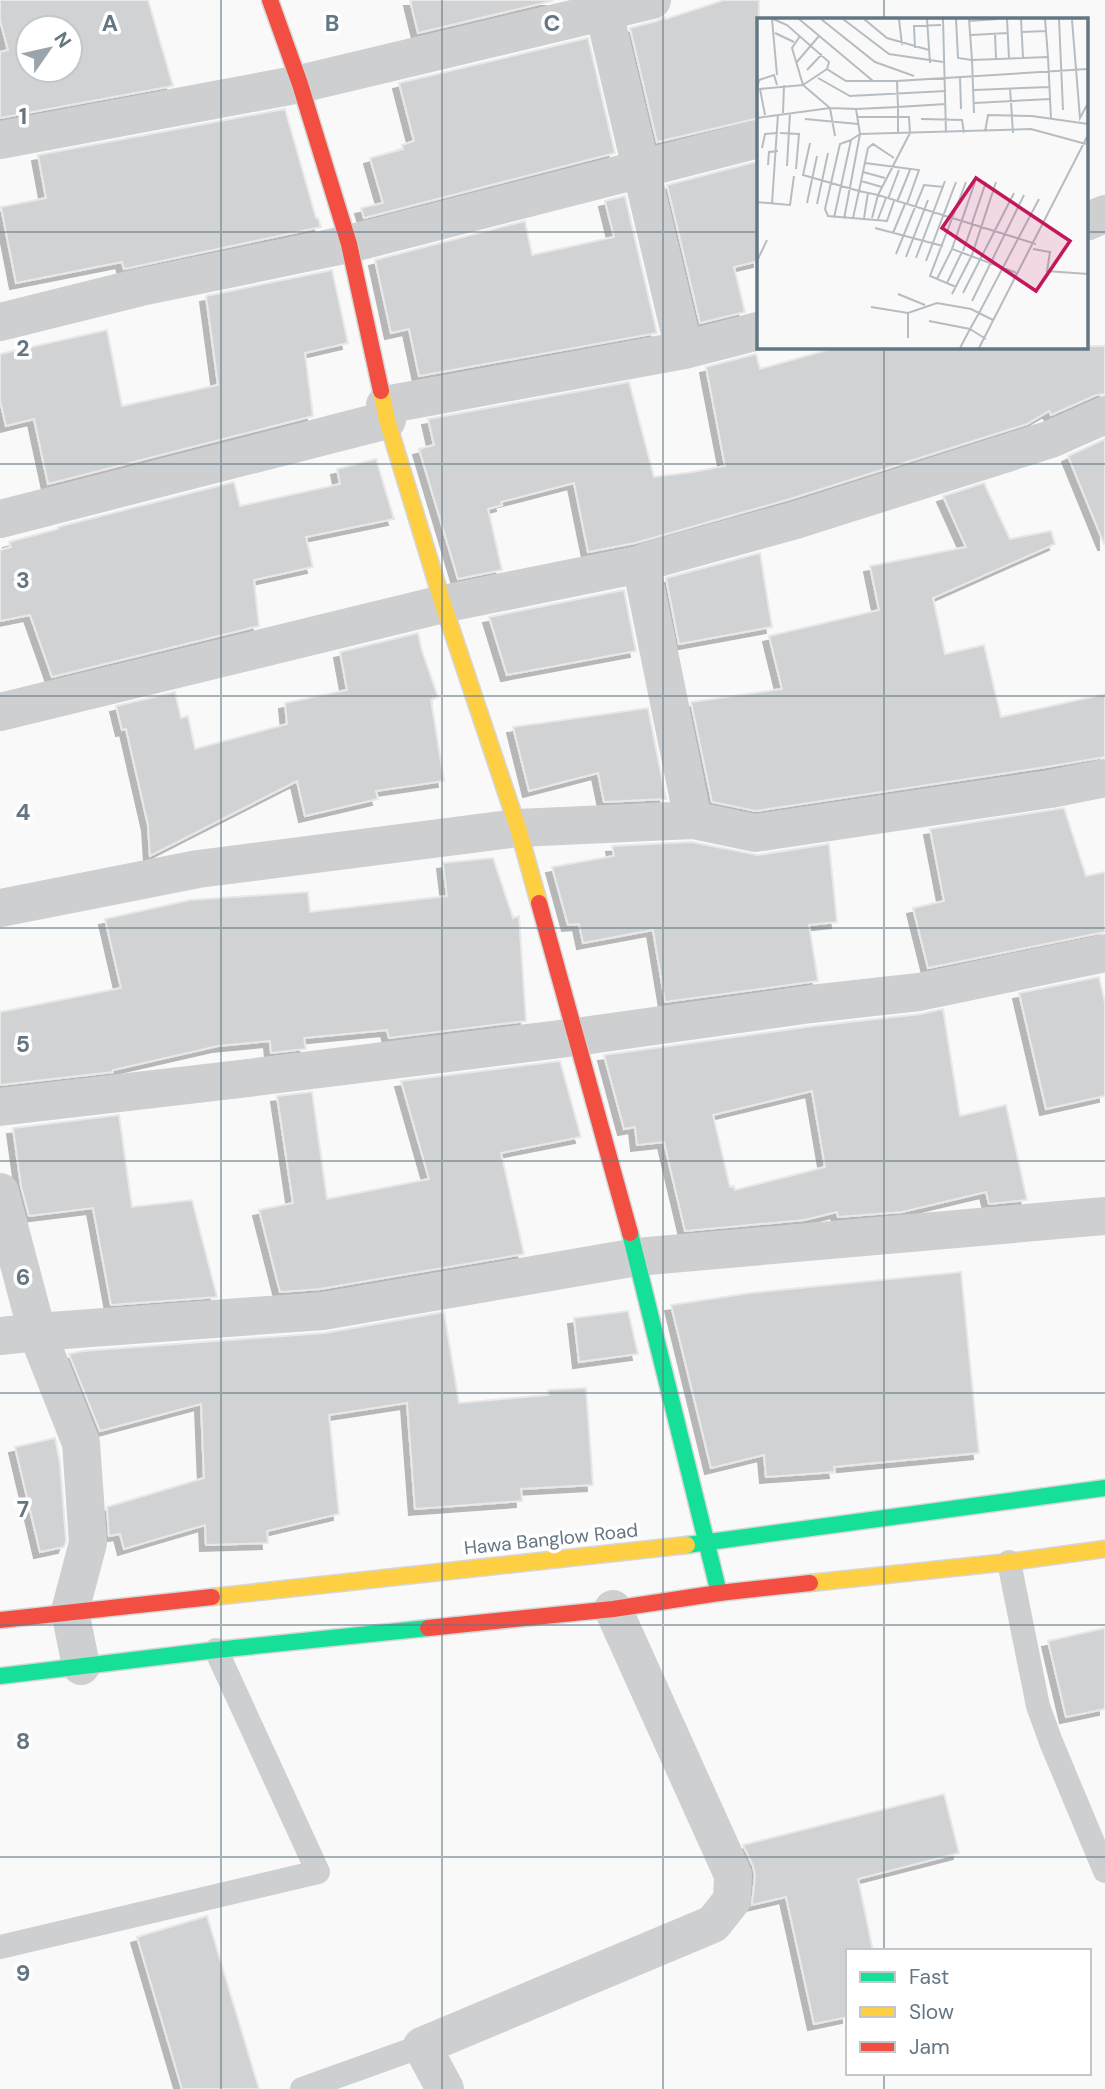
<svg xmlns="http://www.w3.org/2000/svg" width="1105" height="2089" viewBox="0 0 1105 2089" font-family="'DM Sans',sans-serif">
<defs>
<filter id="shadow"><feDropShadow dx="-6" dy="6" stdDeviation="0" flood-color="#0004"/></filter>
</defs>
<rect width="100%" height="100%" fill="#f9f9f9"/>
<path fill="#d0d2d3" stroke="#e8e8e8" stroke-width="2" fill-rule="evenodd" filter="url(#shadow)" d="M0 0H148L173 86 0 118V52L8 50 0 20ZM28 28H70V70H28Z
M410 0H552V1L418 33Z
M724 0H759V118L657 142 630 28 657 21 665 17 666 19Z
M588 38 615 153 364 218 361 208 383 203 370 158 403 149 402 145 414 141 399 83Z
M285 109 316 218H318L321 227 124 269 122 262 16 283 1 207 46 198 38 155Z
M759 161V261L734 267 745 312 700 323 667 185Z
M625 196 657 333 419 376 409 329 391 333 375 260 525 221 532 255 614 237 605 201Z
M332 270 348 343 305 353 313 416 48 484 34 419 6 426 0 400V354L107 330 122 406 218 385 206 296Z
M841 346H1105V394L1096 395 1051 415 1049 411 1027 424 790 499 635 543 588 552 574 483 501 502 502 505 488 509 502 570 458 579 419 449 434 445 428 419 629 382 654 477 693 472 725 466 706 367 756 354 760 369Z
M1105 439V544H1104L1068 456Z
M376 459 394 519 306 537 313 567 254 580 259 626 52 677 30 615 0 621V550L11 547 9 542 58 529V527L234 482 240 506 340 484 337 469Z
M984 483 1010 539 1051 531 1055 544 933 598 945 654 984 645 1001 717 1105 694V757L1046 767 756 811 712 802 691 702 782 689 769 636 879 610 870 566 966 547 943 496Z
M760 553 772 627 679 644 666 578Z
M624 590 636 651 507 675 489 617Z
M418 633 422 651 438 697 431 700 444 781 376 791 378 799 305 816 297 781 150 856 148 825 126 729 122 730 116 706 175 692 181 718 188 716 195 749 287 724 285 703 347 690 340 652Z
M648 708 666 799 604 802 598 773 529 791 513 727Z
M1064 808 1086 876 1105 872V932L928 968 913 908 944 901 930 829Z
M691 842 758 855 829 844 837 922 809 925 818 981 665 1002 653 930 583 943 579 924 568 925 552 867 614 856 612 846Z
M493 858 513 918 519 916 526 1021 389 1038 387 1030 304 1038 306 1049 271 1053 270 1041 218 1046 113 1070V1072L0 1085V1012L121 988 105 919 190 900 308 892 310 912 447 896 443 863Z
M1099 977 1105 1003V1096L1046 1109 1019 993Z
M943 1009 960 1116 1006 1105 1027 1200 989 1204 986 1192 902 1212 838 1217 837 1212 804 1220 685 1231 664 1142 637 1145 635 1127 624 1129 604 1055 814 1026 921 1014ZM812 1091 825 1167 735 1190 734 1186 730 1187 713 1115Z
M560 1061 581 1137 501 1153 524 1254 320 1289 280 1292 259 1210 293 1203 277 1096 312 1092 327 1199 429 1179 401 1081Z
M119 1115 132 1207 192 1200 217 1297 111 1305 93 1208 29 1216 21 1186 13 1128Z
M961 1272 979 1453 834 1467 835 1472 766 1477 764 1455 711 1468 671 1305 750 1293Z
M628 1311 638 1354 579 1362 574 1318Z
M444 1312 459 1403 548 1395V1390L586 1388 593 1485 521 1489 522 1501 415 1509 407 1403 329 1415 339 1514 267 1531 268 1543 206 1545 205 1525 124 1549 120 1534 109 1536 107 1507 204 1478 201 1404 100 1431 69 1354 83 1351 325 1333Z
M55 1438 60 1463 66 1541 64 1547 40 1552 15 1447Z
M1105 1628V1709L1066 1717 1048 1641Z
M944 1794 959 1853 858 1879 873 1951H848V2017L814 2024 786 1897 752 1905 755 1875 753 1866 743 1845Z
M207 1916 259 2089H182L137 1937Z"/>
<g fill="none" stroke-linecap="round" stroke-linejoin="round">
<defs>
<path id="fast" d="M630 1233 719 1593
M687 1545 1105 1488
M0 1676 216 1650 428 1628"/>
<path id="slow" d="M381 391 387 420 443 604 518 828 539 903
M810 1583 1009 1562 1105 1549
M212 1597 687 1545"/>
<path id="jam" d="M270 0 300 84 349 244 381 391
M539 903 630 1233
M0 1620 212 1597
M428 1628 613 1609 719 1593 810 1583"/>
</defs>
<use href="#fast" stroke="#d5d6d7" stroke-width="19"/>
<use href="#slow" stroke="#d5d6d7" stroke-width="19"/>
<use href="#jam" stroke="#d5d6d7" stroke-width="19"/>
<path stroke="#cecfd0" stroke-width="24" d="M1009 1562 1038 1706 1051 1742 1105 1871
M0 1947 318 1872 216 1650
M302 2089 422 2046"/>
<path stroke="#cecfd0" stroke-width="38" d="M604 12 684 350
M0 140 300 84 652 0
M1086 222 1105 214
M0 322 141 287 349 244 758 139
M385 405 684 350 758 331
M0 519 387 420
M641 564 693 820
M0 712 443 604 641 564 651 560 796 520 1051 439 1105 415
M0 908 198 869 518 828 693 820 755 833 1050 789 1105 778
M0 1107 256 1077 576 1037 811 1004 919 992 1105 953
M0 1192 37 1332 81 1443 88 1543 70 1611 81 1666
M0 1336 37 1332 323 1311 637 1257 1105 1216
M445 2089 422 2046 713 1924 732 1900 733 1875 613 1609"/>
<use href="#fast" stroke="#16e098" stroke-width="16"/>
<use href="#slow" stroke="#ffcf43" stroke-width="16"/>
<use href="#jam" stroke="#f24e42" stroke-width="16"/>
</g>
<path fill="none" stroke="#657683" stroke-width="2" stroke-opacity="0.55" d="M221 0V2089M442 0V2089M663 0V2089M884 0V19M0 232H758M1086 232H1105M884 346V1951M0 464H1105M0 696H1105M0 928H1105M0 1161H1105M0 1393H1105M0 1625H1105M0 1857H1105M884 2073V2089"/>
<g text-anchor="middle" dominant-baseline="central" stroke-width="7" stroke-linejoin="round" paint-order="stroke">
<g font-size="19" fill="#657683" stroke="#fff">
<text transform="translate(551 1539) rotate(-6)">Hawa Banglow Road</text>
</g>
</g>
<g transform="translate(757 18)">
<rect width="331" height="331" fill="#f9f9f9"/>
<path fill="none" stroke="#b5bdc3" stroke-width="2" d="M15 1 20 57M16 1 30 7 72 44 70 51 89 63H140M42 1 116 63M64 1 118 44 157 58M86 1 132 36 186 44M107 1 130 20 172 32M142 1 145 27M170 1 173 45M186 1 189 115M199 1 201 40 215 42 217 95M212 1 215 42 291 39 294 101M250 1 252 40M264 1 266 40M288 1 291 39M302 1 306 92M315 2 323 100 331 85M212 3 241 1M265 14 289 13M18 15 37 24M238 16 239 41M214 17 251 15M43 18 35 30 46 67 70 51M158 30 157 8 184 7M39 45 62 18M50 52 65 36M203 59 204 91M61 60 93 78 189 73M253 70 256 115M0 71 2 62 17 57 20 67M217 72 292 69M217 85 293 81M99 91 141 89 140 63 331 51M26 95 27 67M8 97 3 71 46 67 73 90 78 118M100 99H152L153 115 121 177 279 226M0 100 73 90 99 91 103 116 274 111 329 126M48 101 101 106M164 101 205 102 207 115M228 114 231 97 275 98 331 106M23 115 42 116 39 151M141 115V89L189 86M94 122 83 126 68 191 71 198 130 203 137 183M53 125 46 157 102 173 96 200M5 130 8 116 21 115M108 145 162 152 150 186M11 147 12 134 21 133M30 148 33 95M106 154 128 160M104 163 125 169M218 164 195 231 260 255M131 181 142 152M0 184 33 187 37 158M140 184 153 152M50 185 60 138M15 186 21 96M60 186 71 135M77 200 94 122 103 116M107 200 111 175M115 200 121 177 102 173 111 130 116 126 137 140M87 201 103 116M121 201 129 180M215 205 229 164M118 210 186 228M136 215 148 186M276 231 293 234 290 253 331 256M206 233 216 205M139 236 167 167 187 169M149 239 171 182M159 240 188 163M0 243 10 222M169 243 199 164M180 261 195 231M190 265 205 234M199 269 173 258 209 164M206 275 257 175M141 276 168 287M195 276 215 237 239 164M215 283 267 177M114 289 151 295 180 285 214 291 222 295 213 311 229 321M236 302 222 295 282 181M172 303 213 311 203 330M151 320V295M222 330 331 117"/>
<path fill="#c2185b" fill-opacity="0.15" stroke="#c2185b" stroke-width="3.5" d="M219 160 313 223 279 273 185 210Z"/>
<rect width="331" height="331" fill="none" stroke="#657683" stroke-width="3.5"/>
</g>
<g font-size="23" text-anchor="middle" font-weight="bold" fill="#657683" stroke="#fff" stroke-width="7" stroke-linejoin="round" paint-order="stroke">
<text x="110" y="31">A</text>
<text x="332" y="31">B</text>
<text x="552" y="31">C</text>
<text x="23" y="124">1</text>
<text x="23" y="356">2</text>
<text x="23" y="588">3</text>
<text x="23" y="820">4</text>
<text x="23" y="1052">5</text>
<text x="23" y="1285">6</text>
<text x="23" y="1517">7</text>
<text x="23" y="1749">8</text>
<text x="23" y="1981">9</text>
</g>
<rect x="846" y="1949" width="245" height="126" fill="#ffffff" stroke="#c1c8cd" stroke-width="2"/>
<rect x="860" y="1972" width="35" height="10" fill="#16e098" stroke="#c1c8cd" stroke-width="2"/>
<text x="909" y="1984" font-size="21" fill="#657683">Fast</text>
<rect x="860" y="2007" width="35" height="10" fill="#ffcf43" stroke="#c1c8cd" stroke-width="2"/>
<text x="909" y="2019" font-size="21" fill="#657683">Slow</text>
<rect x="860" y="2042" width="35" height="10" fill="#f24e42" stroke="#c1c8cd" stroke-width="2"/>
<text x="909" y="2054" font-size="21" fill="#657683">Jam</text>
<g transform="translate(49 49) rotate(56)"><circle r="33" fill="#ffffff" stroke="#c1c8cd" stroke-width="2"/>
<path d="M0-5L12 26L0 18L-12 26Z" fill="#99a4ac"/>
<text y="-10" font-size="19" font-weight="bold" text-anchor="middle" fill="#657683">N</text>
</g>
</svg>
